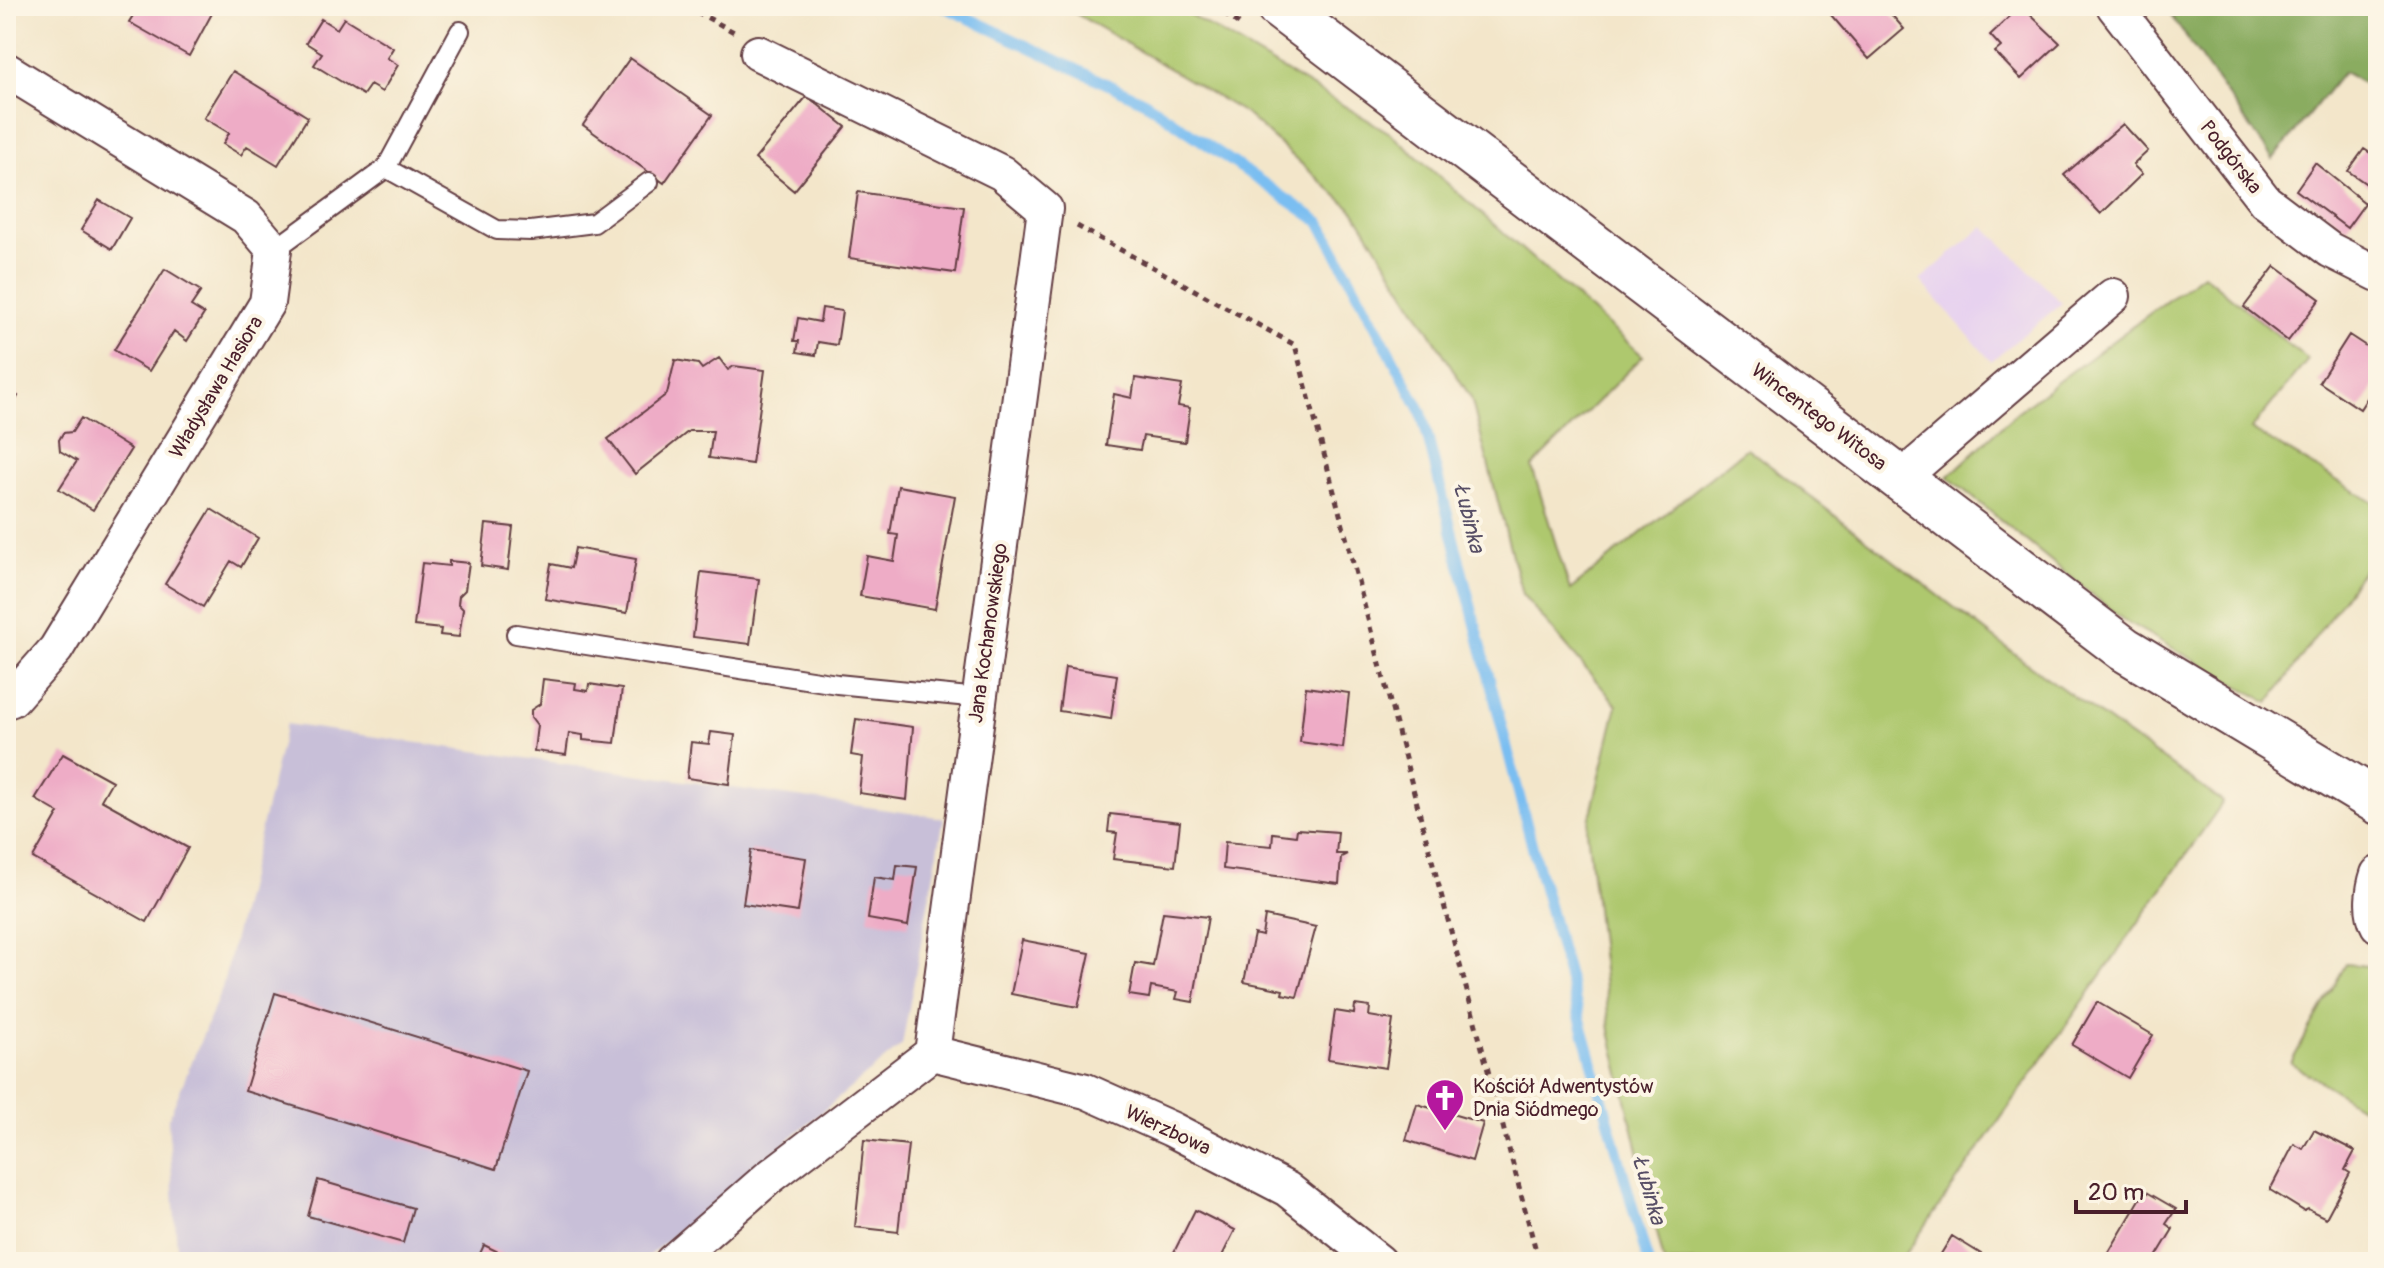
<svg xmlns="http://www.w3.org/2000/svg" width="2384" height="1268" viewBox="0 0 2384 1268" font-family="Pangolin,sans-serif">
<rect width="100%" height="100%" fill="#fcf5e5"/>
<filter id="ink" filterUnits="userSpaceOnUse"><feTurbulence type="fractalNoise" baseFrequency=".0125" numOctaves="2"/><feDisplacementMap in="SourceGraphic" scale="16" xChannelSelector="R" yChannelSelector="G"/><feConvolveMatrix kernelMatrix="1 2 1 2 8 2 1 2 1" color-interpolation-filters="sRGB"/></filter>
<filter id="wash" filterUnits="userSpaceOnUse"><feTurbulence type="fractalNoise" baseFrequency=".006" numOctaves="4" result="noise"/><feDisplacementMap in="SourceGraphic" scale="32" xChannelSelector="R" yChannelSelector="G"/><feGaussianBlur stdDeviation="1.8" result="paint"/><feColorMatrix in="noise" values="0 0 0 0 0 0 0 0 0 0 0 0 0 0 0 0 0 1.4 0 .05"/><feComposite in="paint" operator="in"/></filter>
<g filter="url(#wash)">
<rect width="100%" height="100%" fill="#f3e6ca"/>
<path fill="#e7d2ef" d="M1984 226 2062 303 1991 361 1920 280Z"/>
<path fill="#c8bfd8" d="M286 724 944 818 902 1045 641 1262H178L168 1120 222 988Z"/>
<path fill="#aec86e" stroke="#7c744c" stroke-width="2" d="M1063 6H1175L1390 133 1643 356 1532 467 1570 590 1747 448 2029 665 2223 802 1900 1262H1664L1610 1031 1587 830 1617 705 1522 594 1471 398 1355 212 1246 114Z
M2203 274 2308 360 2251 429 2378 505V549L2269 703 2122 619 1948 477 2017 412Z
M2346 964 2378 967V1118L2291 1063Z"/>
<path fill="#8aac61" stroke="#6a6646" stroke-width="2" d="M2164 6H2378V91L2343 72 2273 159Z"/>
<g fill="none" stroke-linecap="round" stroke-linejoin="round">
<path stroke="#7abef1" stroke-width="11" d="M943 6 1145 102 1320 222 1421 411 1535 857 1648 1262"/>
</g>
<g id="blocks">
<path fill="#eeacc6" d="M139 6H216L189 56 129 22Z
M1841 6H1884L1904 29 1869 59 1831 15Z
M2021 6 2060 43 2021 79 1995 52 2001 47 1990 35Z
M344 18 393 48 387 58 398 65 382 92 370 85 363 95 314 65 322 53 306 43 321 19 337 29Z
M630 58 712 115 664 183 583 125Z
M233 71 308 117 278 165 247 146 241 155 223 144 229 133 204 118Z
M807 96 846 127 794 191 755 159Z
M2123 124 2148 151 2133 165 2142 174 2101 214 2064 175Z
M2364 149 2378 158V192L2348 171Z
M2315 163 2365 203 2347 228 2296 190Z
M858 192 964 207 955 273 849 258Z
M99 200 130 218 112 249 81 230Z
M2275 266 2320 299 2288 341 2244 307Z
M165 269 201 291 191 306 204 314 187 341 174 331 149 371 114 350Z
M822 308 842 311 837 345 818 342 816 355 797 352 799 341H794L798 318 820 322Z
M2349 335 2378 354V381L2360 409 2319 382Z
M719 358 728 370 734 366 765 370 752 464 709 458 713 431H689L635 474 608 439 667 394 675 360 698 364 702 369Z
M1135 378 1182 385 1178 406 1190 408 1185 442 1143 436 1140 450 1106 445 1114 394 1132 398Z
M6 389 18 396 6 417Z
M81 418 131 449 93 510 59 489 77 461 60 451 59 440 63 433 72 432Z
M898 486 955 496 935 609 860 596 867 556 894 561 898 535 890 534Z
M211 509 258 538 241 567 231 561 203 607 165 584Z
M486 524 513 527 508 570 481 566Z
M575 548 636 559 627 613 545 599 551 564 571 568Z
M449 561 469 563 465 590 459 596 458 604 463 609 459 637 440 635 441 629 414 626 422 563 449 566Z
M701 572 759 579 750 644 693 637Z
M1065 667 1117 675 1111 719 1059 711Z
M543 679 576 683 575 689 588 691 589 684 622 689 615 743 583 740V735L569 733 566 755 534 751 537 725 531 717V710L540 704Z
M1306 687 1349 693 1343 748 1300 742Z
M856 719 913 727 907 800 859 793 863 757 851 755Z
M711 732 735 735 729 784 687 778 691 742 709 744Z
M63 754 112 781 101 800 188 848 147 922 33 858 59 813 35 799Z
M1110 814 1180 822 1175 866 1113 859 1117 833 1108 832Z
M1297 829 1338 832 1336 854H1347L1341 857 1339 884 1223 869 1225 842 1272 846 1273 833 1296 836Z
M751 850 806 858 798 912 743 904Z
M897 865 917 867 908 926 868 919 874 877 895 880Z
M1163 912 1208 917 1193 1002 1176 999 1178 992 1151 987 1149 998 1129 995 1135 963 1153 966Z
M1265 916 1316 927 1297 997 1282 994 1283 990 1244 982 1254 934 1262 936Z
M1022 940 1090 953 1078 1007 1011 994Z
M275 993 527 1071 496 1169 245 1091Z
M2097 1002 2153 1035 2128 1078 2072 1045Z
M1355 1005 1370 1007 1369 1016 1393 1020 1386 1068 1328 1059 1335 1011 1354 1014Z
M1417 1104 1483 1123 1472 1161 1406 1140Z
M2314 1130 2355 1151 2345 1170 2350 1173 2326 1218 2308 1209 2304 1211 2270 1190 2294 1144 2303 1149Z
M864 1140 908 1145 898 1232 855 1227Z
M318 1180 413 1208 403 1243 308 1216Z
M2145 1191 2176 1209 2166 1224 2173 1229 2153 1262H2103Z
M1195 1210 1235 1230 1219 1262H1188L1173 1254Z
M1952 1236 1994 1262H1936Z
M484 1245 519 1262H476Z"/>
</g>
</g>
<g filter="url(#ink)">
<use href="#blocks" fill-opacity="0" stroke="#633d43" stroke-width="2"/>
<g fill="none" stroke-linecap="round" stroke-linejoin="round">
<defs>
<path id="service" d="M386 168 497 230 531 231 594 223 649 182
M274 250 386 168 460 31
M516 634 837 684 979 698"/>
<path id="minor" d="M2114 6 2265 201 2330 250 2378 274
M6 70 246 217 274 250 267 303 56 649 12 699 6 701
M1900 479 2113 296
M2378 874C2373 889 2370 911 2378 925
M932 1053 1086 1091 1171 1129 1287 1189 1379 1262
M672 1262 767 1179 932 1053 1045 209 1002 173 758 53"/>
<path id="primary" d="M1278 6 2124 649 2378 802"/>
</defs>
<use href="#service" stroke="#633d43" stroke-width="22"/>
<use href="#minor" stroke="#633d43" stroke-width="38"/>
<use href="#primary" stroke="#633d43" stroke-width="48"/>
<path stroke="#633d43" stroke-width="5" stroke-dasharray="6 6" stroke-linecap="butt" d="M686 6 734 32
M1215 6 1243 27
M1077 226 1295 345 1539 1262"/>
<use href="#service" stroke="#fff" stroke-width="18"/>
<use href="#minor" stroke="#fff" stroke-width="34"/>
<use href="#primary" stroke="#fff" stroke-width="44"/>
</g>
</g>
<defs>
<symbol id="church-pin" viewBox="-11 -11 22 30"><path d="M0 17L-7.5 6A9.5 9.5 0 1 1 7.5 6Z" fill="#b5179e" stroke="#fcf5e5"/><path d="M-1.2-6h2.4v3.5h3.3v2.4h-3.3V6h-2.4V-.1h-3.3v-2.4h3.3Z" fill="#fff"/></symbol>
</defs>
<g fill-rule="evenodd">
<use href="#church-pin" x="1423" y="1076" width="44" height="60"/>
</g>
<g text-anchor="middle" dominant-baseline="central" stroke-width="8" stroke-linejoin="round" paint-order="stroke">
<g font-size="20" fill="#4a1f2b" stroke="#fcf5e5">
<text transform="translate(2231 157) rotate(52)">Podgórska</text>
<text transform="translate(216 387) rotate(-59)">Władysława Hasiora</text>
<text transform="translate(1819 417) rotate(37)">Wincentego Witosa</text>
<text transform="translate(988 633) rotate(-82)">Jana Kochanowskiego</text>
<text transform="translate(1168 1130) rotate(25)">Wierzbowa</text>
</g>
<g font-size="20" fill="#4a1f2b" stroke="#fcf5e5" text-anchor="start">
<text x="1473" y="1086">Kościół Adwentystów<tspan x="1473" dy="23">Dnia Siódmego</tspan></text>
</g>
<g font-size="22" font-style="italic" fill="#584f66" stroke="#fcf5e5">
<text transform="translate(1469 518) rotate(76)">Łubinka</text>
<text transform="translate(1649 1190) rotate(74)">Łubinka</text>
</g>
</g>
<rect width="2384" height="1268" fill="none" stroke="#fcf5e5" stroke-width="32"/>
<path d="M2076 1200v12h110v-12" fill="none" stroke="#4a1f2b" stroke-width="4"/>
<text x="2088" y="1200" font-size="24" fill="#4a1f2b" stroke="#fcf5e5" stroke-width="6" paint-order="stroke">20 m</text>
</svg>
